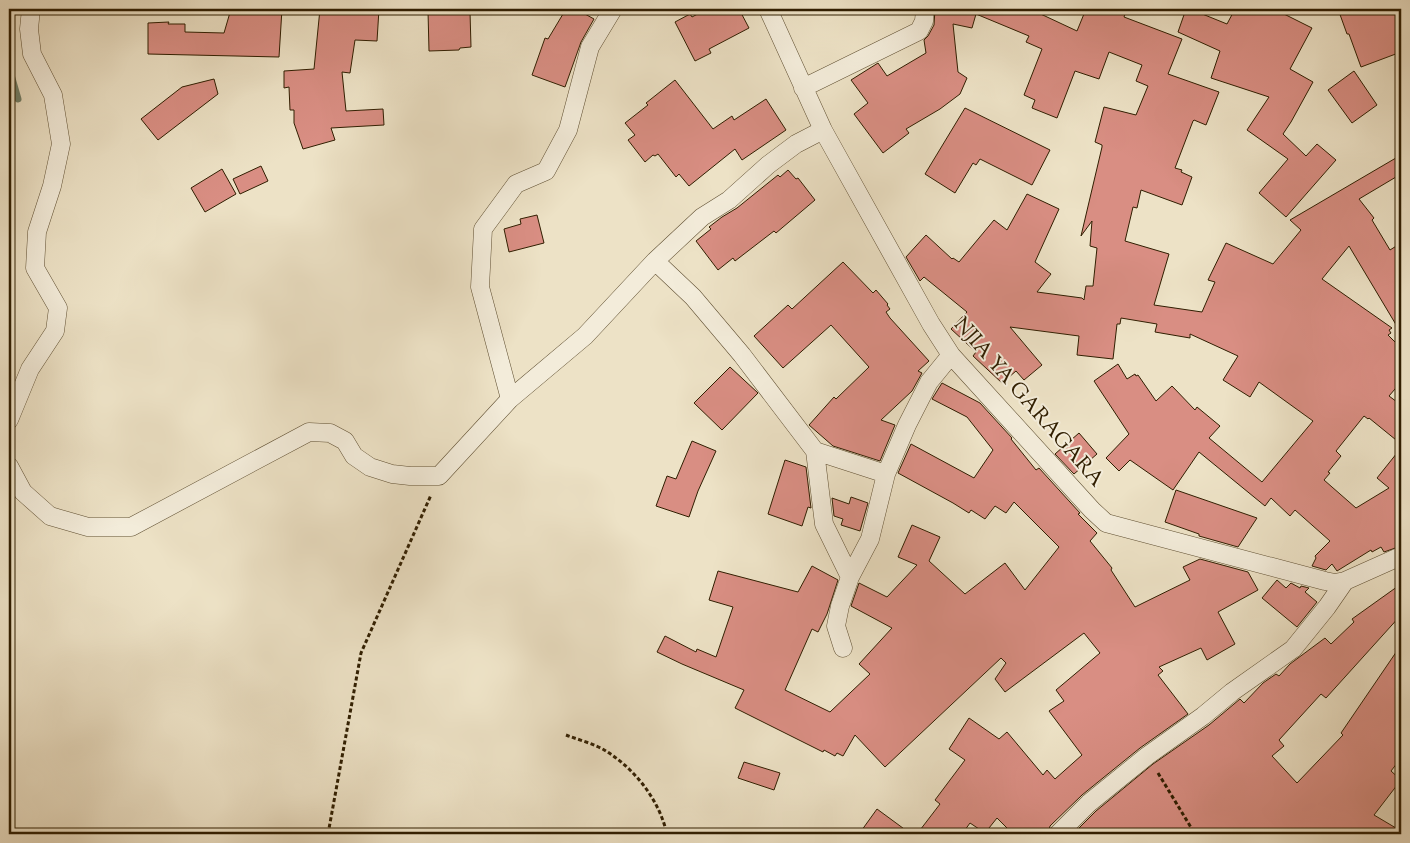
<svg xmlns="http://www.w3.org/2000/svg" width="1410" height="843" viewBox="0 0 1410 843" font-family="'Sorts Mill Goudy',serif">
<rect width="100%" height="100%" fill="#ede2c6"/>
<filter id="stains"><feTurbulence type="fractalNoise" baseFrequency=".004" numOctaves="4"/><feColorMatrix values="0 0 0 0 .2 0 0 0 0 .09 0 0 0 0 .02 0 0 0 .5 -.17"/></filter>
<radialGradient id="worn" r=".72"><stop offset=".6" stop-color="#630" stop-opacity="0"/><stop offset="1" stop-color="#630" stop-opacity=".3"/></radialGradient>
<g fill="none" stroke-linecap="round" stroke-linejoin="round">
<path stroke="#707f69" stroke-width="7" d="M9 68 18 99"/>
</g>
<path fill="#d98e83" stroke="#301e01" d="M231 9H282L279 57 148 54V23L169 22 168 24H185V32L224 33Z
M320 9H379L377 41 355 40 350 73 342 72 346 111 383 109 384 125 331 128 335 140 303 149 294 123V110H290L289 87 284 88V71L314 69Z
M566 9H576L594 19 581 42 565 87 532 75 545 38 548 39Z
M707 9H739L749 28 709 49 711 53 695 61 675 22 690 14 692 17Z
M935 9H1030L1077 31 1086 9H1127L1124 17 1182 39 1168 74 1219 92 1206 125 1194 120 1193 121 1175 168 1182 170 1181 172 1192 177 1182 205 1141 190 1137 208 1133 207 1125 241 1169 254 1154 305 1202 312 1215 282 1208 280 1226 243 1273 264 1301 230 1290 220 1401 155V174L1359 199 1374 218 1372 220 1390 250 1401 243V333L1349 246 1322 279 1392 328 1389 330 1391 333 1388 335 1401 348V382L1389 396 1401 405V444L1369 418 1368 419 1364 416 1336 451 1341 456 1328 472 1330 473 1324 480 1356 508 1389 488 1377 478 1401 448V546L1384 552 1381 547 1372 552 1371 550 1337 571 1332 564 1326 570 1312 566 1316 558 1315 556 1330 541 1295 510 1290 516 1271 498 1265 506 1199 452 1173 490 1130 460 1119 471 1106 458 1129 434 1094 381 1118 364 1127 379 1135 374 1136 376 1138 375 1156 401 1172 386 1195 410 1197 407 1220 426 1209 438 1262 482 1313 421 1259 382 1250 397 1223 380 1238 356 1190 334V338L1155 332 1157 324 1121 318 1120 324H1117L1113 359 1077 355 1079 336 1010 327 1042 365 1024 380 1016 371 1002 383 973 356 976 352 951 329 967 312 924 277 920 281 906 257 926 235 952 259 953 258 959 262 994 220 1007 230 1027 194 1059 209 1035 262 1051 274 1037 292 1082 298 1084 300 1086 286H1093L1097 248 1090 246 1092 221 1081 236 1102 147V145L1095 142 1104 107 1136 115 1148 86 1136 81 1142 65 1109 52 1099 79 1075 71 1057 118 1032 108 1035 100 1024 95 1042 49 1026 42 1029 36 976 14 972 28 953 24 958 72 967 78 960 94 940 109 906 129 909 133 883 153 854 114 868 103 851 80 878 63 887 76 926 53 924 40 928 36 934 25Z
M1186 9H1190L1227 24 1235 9H1274L1312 28 1290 69 1313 82 1291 122 1283 134 1306 156 1317 144 1336 160 1286 217 1259 193 1288 159 1247 130 1269 97 1211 78 1220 51 1178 32Z
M1338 9H1401V52L1361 67 1349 34H1347Z
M463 10 462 12H470L471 47 460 48 459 50 429 51 428 11Z
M1354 71 1377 105 1352 123 1328 90Z
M214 79 218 94 158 140 141 119 182 87Z
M675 80 713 129 732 116 734 120 766 99 786 130 742 160 735 149 689 186 679 174 676 177 658 154 655 156 653 155 645 162 628 140 635 135 625 123 648 105 646 103Z
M965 108 1050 150 1032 185 980 159 976 165 973 163 955 193 925 174Z
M261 166 268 181 240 194 233 179Z
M222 169 236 194 205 212 191 188Z
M788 170 796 179 798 178 815 200 776 233 774 231 735 261 733 258 718 270 696 241 711 229 709 227 722 217 737 208 778 175 780 177Z
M537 215 544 243 509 252 504 229 521 224 520 219Z
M843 262 873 293 876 290 888 304 887 305 890 309 886 312 890 318 929 361 918 371 922 373 912 391 881 420 895 425 880 461 833 446 809 425 834 397 836 399 869 367 831 325 783 368 754 336 788 305 792 309Z
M730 367 758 393 722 430 694 403Z
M942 383 980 403 1012 438 1011 439 1036 470 1039 468 1080 513 1078 514 1097 533 1090 541 1112 568 1111 570 1135 607 1190 580 1183 567 1200 559 1248 572 1258 590 1218 612 1235 644 1207 660 1201 648 1159 667 1163 671 1158 675 1188 714 1140 748 1082 795 1050 826 1048 834H1013L997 818 985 833 970 823 962 834H917L940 804 935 800 965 760 949 749 969 718 999 739 1007 732 1043 775 1047 770 1055 779 1082 755 1049 711 1064 701 1056 690 1100 653 1084 633 1005 692 995 679 1006 663 1001 658 885 767 855 735 843 756 837 753 835 756 824 750 823 752 735 708 744 690 682 664 657 652 665 636 696 652 697 649 716 657 733 607 709 600 718 571 798 592 812 566 838 580 827 614 818 632 812 629 785 690 830 712 870 674 859 664 892 628 851 606 859 583 887 597 917 565 898 557 912 525 940 537 929 561 965 594 1005 563 1025 590 1059 547 1014 502 1006 513 995 506 985 519 971 510 969 513 953 503 898 473 911 444 974 478 993 450 967 417 932 399Z
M1079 433 1097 454 1074 474 1055 454Z
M692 441 716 451 698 491 689 517 656 506 667 476 676 479Z
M785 460 806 467 811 508 808 507 802 526 768 514Z
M1176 490 1257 518 1238 547 1199 536V534L1165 522Z
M851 497 868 503 860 531 841 525 843 519 834 516 832 498 849 504Z
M1277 580 1286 588 1291 583 1300 588 1301 586 1309 588 1305 592 1317 602 1297 627 1262 598Z
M1401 584V615L1326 698 1321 694 1279 740 1284 746 1272 756 1297 783 1343 735 1341 733 1401 645V758L1391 771 1401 780 1374 815 1401 831V834H1073L1096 811 1153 764 1209 725 1240 699 1244 703 1263 683 1276 674 1279 676 1290 664 1325 638 1331 644 1354 622 1352 619Z
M744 762 780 773 774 790 738 778Z
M877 809 911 834H859Z"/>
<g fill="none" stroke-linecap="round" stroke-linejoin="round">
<defs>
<path id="street" d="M768 9 823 130 931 324 951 355 1092 510 1106 523 1325 581 1335 583 1345 581 1401 556
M803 88 919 31 924 21 925 9
M655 261 702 217 729 200 768 165 796 144 823 130
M510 399 480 287 483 229 516 184 546 171 568 130 590 47 613 9
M9 420 30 369 55 331 58 308 35 268 37 232 52 186 61 144 53 95 32 54 29 29 31 9
M815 451 824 524 850 577
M9 466 23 492 50 516 88 527H131L309 432 330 433 345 441 354 456 370 467 392 474 410 476H439L510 399 585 336 655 261 693 297 742 355 815 451 886 474
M843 648 836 626 840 606 850 577 870 539 886 474 907 425 929 382 951 355
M1058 834 1089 803 1147 756 1203 716 1232 692 1293 649 1327 607 1345 581"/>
</defs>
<use href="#street" stroke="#5f4f32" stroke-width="19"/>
<path stroke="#301e01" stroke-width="3" stroke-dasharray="4 2.5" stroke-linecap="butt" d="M566 735C579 740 595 744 606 751 636 770 659 800 667 834
M1158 773 1195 834
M328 834 361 653 431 495"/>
<use href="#street" stroke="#f3ecda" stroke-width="18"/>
</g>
<g text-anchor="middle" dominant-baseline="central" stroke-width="4" stroke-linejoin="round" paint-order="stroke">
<g font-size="21" fill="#301e01" stroke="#f3ecda">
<text transform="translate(1028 403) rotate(49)">NJIA YA GARAGARA</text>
</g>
</g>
<rect width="1410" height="843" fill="none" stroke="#ede2c6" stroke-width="30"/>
<rect x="10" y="10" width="1390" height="823" fill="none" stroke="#301e01" stroke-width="2.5"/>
<rect x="15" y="15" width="1380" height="813" fill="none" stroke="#301e01"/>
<rect width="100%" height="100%" filter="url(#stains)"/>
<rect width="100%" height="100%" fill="url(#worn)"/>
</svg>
